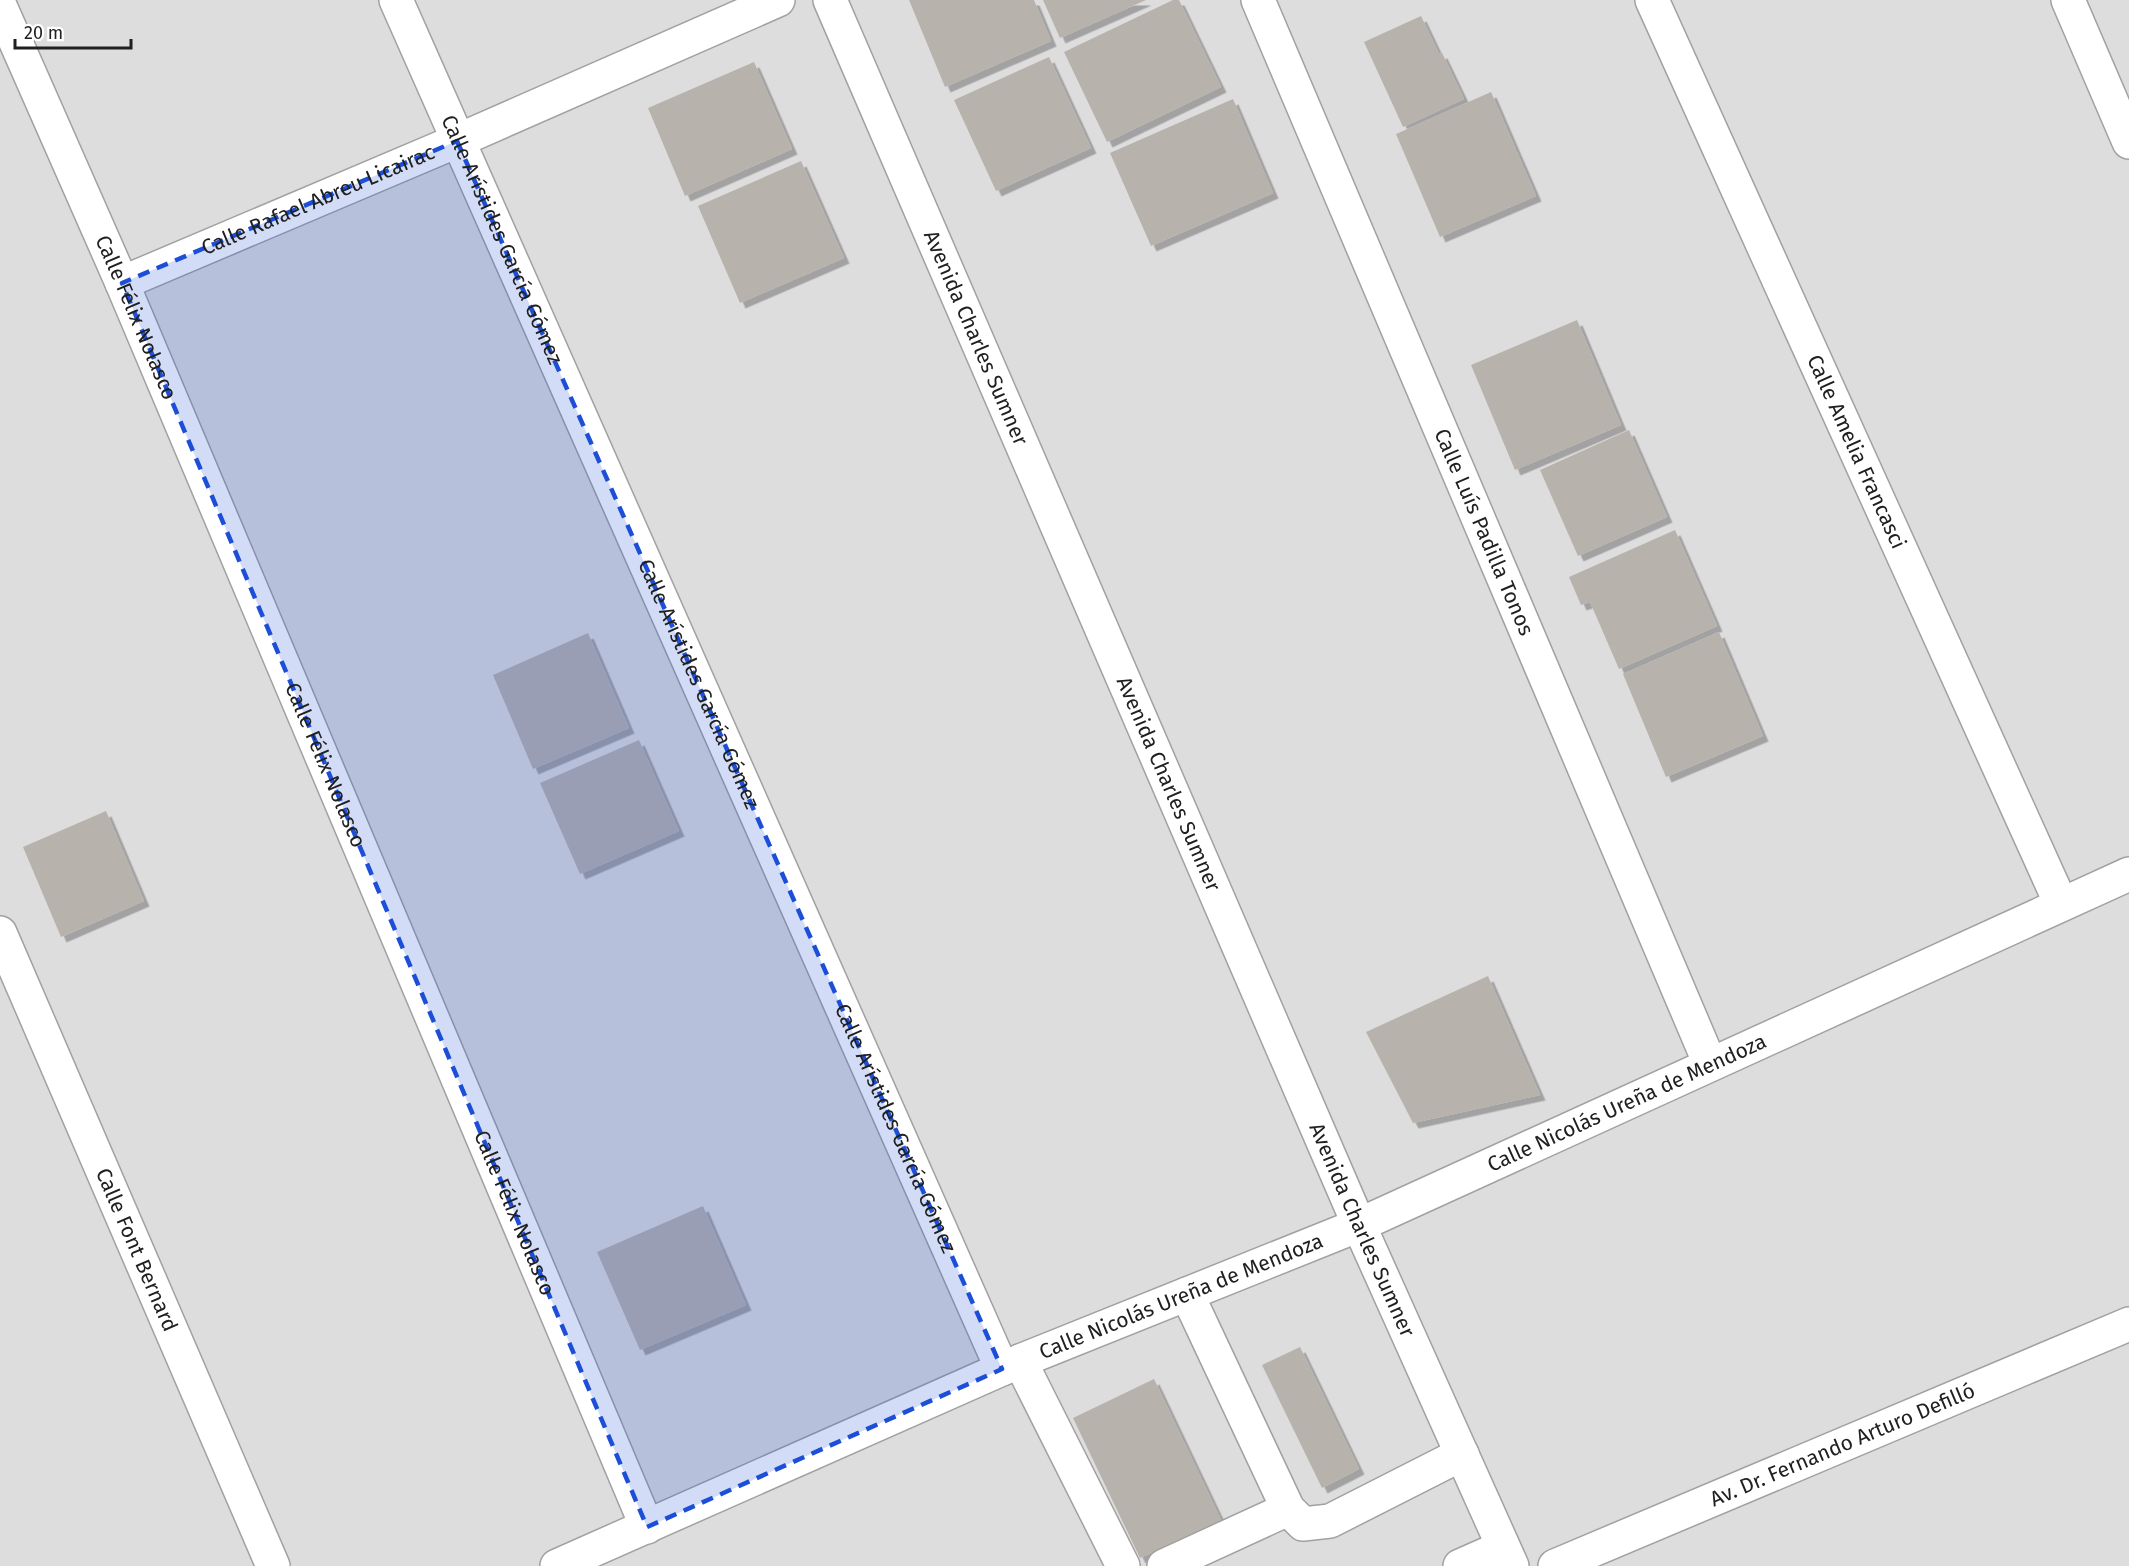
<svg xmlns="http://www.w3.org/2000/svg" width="2129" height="1566" viewBox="0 0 2129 1566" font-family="'Fira Sans',sans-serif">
<defs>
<filter id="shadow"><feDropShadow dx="5.5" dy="5.5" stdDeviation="0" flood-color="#0004"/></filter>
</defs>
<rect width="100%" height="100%" fill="#efece7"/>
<path fill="#ddd" d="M0 0H2129V1566H0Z"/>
<path fill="#b8b2ad" filter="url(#shadow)" d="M909 0H1034L1051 41 945 87Z
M1043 0H1146L1060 38Z
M1173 0H1179L1221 87 1107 142 1064 52Z
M1421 16 1439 54 1442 53 1464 99 1403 127 1364 42Z
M1049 57 1091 148 996 191 954 100Z
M754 62 792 149 685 196 648 108Z
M1491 92 1536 196 1440 237 1396 134Z
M1233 99 1273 193 1151 246 1110 153Z
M801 161 844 258 740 303 698 206Z
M1577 320 1621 425 1515 470 1471 365Z
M1629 430 1667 517 1578 556 1540 470Z
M1675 530 1717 626 1619 669 1590 602 1581 605 1569 577Z
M1719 632 1763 736 1666 777 1623 674Z
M588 633 629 728 533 769 493 675Z
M639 740 679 831 580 874 540 783Z
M106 811 144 901 61 937 23 847Z
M1488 976 1540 1095 1413 1123 1366 1032Z
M703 1206 746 1305 640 1350 597 1252Z
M1300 1347 1359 1469 1322 1488 1262 1365Z
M1154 1379 1221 1520 1140 1558 1073 1418Z"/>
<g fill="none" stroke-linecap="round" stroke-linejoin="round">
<defs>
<g id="minor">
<path id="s1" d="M396 0 1002 1369"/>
<path id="s2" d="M830 0 1359 1225 1512 1566"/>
<path id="s3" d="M1258 0 1710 1064"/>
<path id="s4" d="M1652 0 2061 904"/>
<path d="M2068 0 2129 142"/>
<path id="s5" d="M0 6 122 283 647 1527"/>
<path id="s6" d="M122 283 457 141 778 0"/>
<path id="s7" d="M0 933 273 1566"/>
<path d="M1187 1294 1288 1509 1303 1524 1330 1521 1462 1454"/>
<path d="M1020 1361 1123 1566"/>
<path id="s8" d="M557 1566 1020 1361 1359 1225 2129 874"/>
<path d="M1164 1566 1288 1509"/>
<path d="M1460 1566 1503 1547"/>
<path id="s9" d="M1555 1566 2129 1324"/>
</g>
</defs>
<use href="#minor" stroke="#a1a1a1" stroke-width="36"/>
<use href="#minor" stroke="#fff" stroke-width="33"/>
</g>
<path fill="#1d4ed8" fill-opacity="0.2" stroke="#1d4ed8" stroke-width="4.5" stroke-dasharray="12 8" stroke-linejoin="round" d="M457 141 1002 1369 647 1527 122 283Z"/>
<g text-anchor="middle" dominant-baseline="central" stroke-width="4.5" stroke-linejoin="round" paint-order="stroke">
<g font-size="21" fill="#202020" stroke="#fff">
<text stroke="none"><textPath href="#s6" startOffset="213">Calle Rafael Abreu Licairac</textPath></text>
<text stroke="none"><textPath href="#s1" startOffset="262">Calle Arístides García Gómez</textPath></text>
<text stroke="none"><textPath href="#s5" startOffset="340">Calle Félix Nolasco</textPath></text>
<text stroke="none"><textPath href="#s2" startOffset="368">Avenida Charles Sumner</textPath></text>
<text stroke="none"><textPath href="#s4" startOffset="496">Calle Amelia Francasci</textPath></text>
<text stroke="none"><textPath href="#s3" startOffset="578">Calle Luís Padilla Tonos</textPath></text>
<text stroke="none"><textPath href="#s1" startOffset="748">Calle Arístides García Gómez</textPath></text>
<text stroke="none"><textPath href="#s5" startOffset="826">Calle Félix Nolasco</textPath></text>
<text stroke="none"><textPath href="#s2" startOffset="854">Avenida Charles Sumner</textPath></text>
<text stroke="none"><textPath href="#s8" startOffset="1166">Calle Nicolás Ureña de Mendoza</textPath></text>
<text stroke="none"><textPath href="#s1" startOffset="1234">Calle Arístides García Gómez</textPath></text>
<text stroke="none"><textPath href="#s5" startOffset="1312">Calle Félix Nolasco</textPath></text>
<text stroke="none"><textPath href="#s2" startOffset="1340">Avenida Charles Sumner</textPath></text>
<text stroke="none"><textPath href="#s7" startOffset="345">Calle Font Bernard</textPath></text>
<text stroke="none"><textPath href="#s8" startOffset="680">Calle Nicolás Ureña de Mendoza</textPath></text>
<text stroke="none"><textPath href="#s9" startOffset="312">Av. Dr. Fernando Arturo Defilló</textPath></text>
</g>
</g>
<path d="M15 39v9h116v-9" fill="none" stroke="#202020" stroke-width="3"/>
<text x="24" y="39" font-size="18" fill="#202020" stroke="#ffffff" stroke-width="4.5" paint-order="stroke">20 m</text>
</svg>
